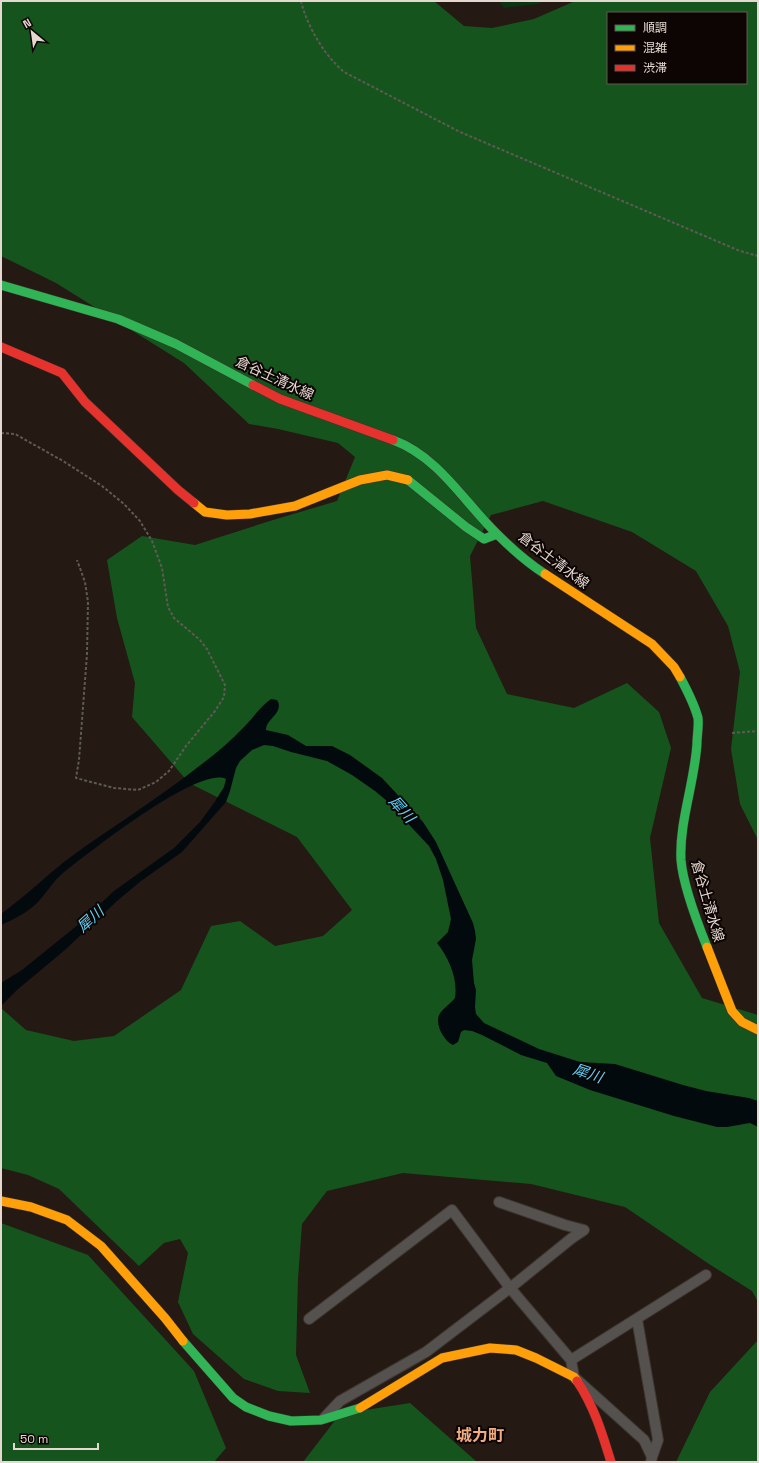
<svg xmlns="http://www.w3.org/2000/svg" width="759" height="1463" viewBox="0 0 759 1463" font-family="'Space Grotesk','Noto Sans JP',sans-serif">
<rect width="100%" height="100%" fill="#241913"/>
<path fill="#0c3410" d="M499 1H543L538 4 504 8Z"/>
<path fill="#16541d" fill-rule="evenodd" d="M1 1H434L464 26 492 28 534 19 575 1H758V840L740 804 731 749 740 672 728 626 696 571 632 532 543 501 491 515 470 556 476 628 507 694 574 708 627 683 659 712 671 748 650 838 659 923 702 998 758 1015V1302L752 1291 709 1264 625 1207 531 1184 403 1173 327 1191 302 1224 298 1279 296 1355 310 1393 278 1391 244 1379 193 1334 178 1302 188 1253 180 1239 164 1243 139 1266 59 1189 28 1175 1 1168V1008L26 1030 74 1041 114 1036 181 990 211 926 240 921 275 946 323 936 352 910 297 837 189 783 132 717 135 683 117 618 107 560 142 536 195 545 273 520 337 501 355 457 338 443 278 429 249 424 184 363 56 283 1 256ZM608 13H746V83H608Z
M1 1223 88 1255 194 1371 226 1448 214 1462H1Z
M758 1340V1462H676L710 1392Z
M410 1403 477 1462H303L340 1414Z"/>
<path fill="#030a0e" d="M271 699 277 700C285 713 265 719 266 730L288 735 306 746H332L350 755 382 778 423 822 436 842 473 923 475 931 476 939 472 960 474 983 476 990 475 1007 476 1014 484 1023 539 1049 580 1062 615 1064 683 1085 706 1091 749 1098 758 1101V1127L750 1123 727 1127H717L674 1116 590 1090 556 1076 547 1063 521 1055 482 1035 472 1031 464 1030 461 1032 458 1042 453 1045C444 1041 435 1025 439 1015 443 1008 450 1004 455 998 458 979 449 958 437 943L448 932 451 919 443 880 436 859 429 846 387 801 375 791 352 775 327 761 291 752 273 746 264 745 252 750 240 761 236 768 230 791 226 802 182 852 141 881 117 901 66 949 17 990 1 1006V983L22 970 79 924 114 891 174 848 200 822 214 803 224 787 226 779C199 765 87 854 63 873 53 881 46 894 37 903 27 913 14 919 1 925V914C23 898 43 879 64 862 108 829 155 801 198 767 214 755 230 742 244 727 253 718 260 707 271 699Z"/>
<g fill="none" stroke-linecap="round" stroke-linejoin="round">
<defs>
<path id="street" d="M309 1319 452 1210 510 1288 571 1360 574 1377 644 1440 652 1457 651 1462
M637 1319 658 1440 652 1457
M571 1360 706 1275
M324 1418 340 1401 426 1352 510 1288 572 1238 584 1230 565 1225 499 1202"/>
<path id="fast" d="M1 285 118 319 176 344 253 385
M393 440C439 457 464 502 497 534 512 549 528 563 545 574
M408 480 466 527 484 539 497 534
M680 677C687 690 694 703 698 718 699 726 697 735 697 743 695 781 679 822 681 860 683 886 697 922 707 947
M183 1341 233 1398 246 1407 269 1416 291 1421 321 1420 360 1408"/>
<path id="slow" d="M194 503 205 512 227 515 250 514 295 506 360 480 387 475 408 480
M545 574 652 644 674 667 680 677
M707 947 732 1011 742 1022 758 1030
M1 1201 31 1207 67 1220 101 1246 165 1318 183 1341
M360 1408 442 1358 490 1348 516 1350 536 1358 574 1377 577 1381"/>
<path id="jam" d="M1 347 62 373 85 402 178 490 194 503
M253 385 280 399 393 440
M577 1381C594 1406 602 1433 611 1462"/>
</defs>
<use href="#street" stroke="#3d352f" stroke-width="12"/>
<use href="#fast" stroke="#3d352f" stroke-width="10"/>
<use href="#slow" stroke="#3d352f" stroke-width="10"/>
<use href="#jam" stroke="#3d352f" stroke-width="10"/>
<path stroke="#5e5a56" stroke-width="2" stroke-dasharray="3 2" stroke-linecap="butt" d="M301 1C307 26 324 55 344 72L460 132 740 251 758 256
M1 433 15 434 63 461 102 486 124 504 140 521 152 541 162 568 168 607 174 618 200 640 207 649 225 685 224 697 215 711 186 746 169 771 156 782 138 790 114 788 76 778 79 760 87 654 88 602 85 582 77 560
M732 733 758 731"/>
<use href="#street" stroke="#54514e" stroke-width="10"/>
<use href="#fast" stroke="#30b455" stroke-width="9"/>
<use href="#slow" stroke="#ff9f0a" stroke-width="9"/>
<use href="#jam" stroke="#e5322d" stroke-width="9"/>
</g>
<g text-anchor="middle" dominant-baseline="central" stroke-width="4" stroke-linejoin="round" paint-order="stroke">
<g font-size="14" fill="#e5d8d1" stroke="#0c0503">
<text transform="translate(275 378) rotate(25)">倉谷土清水線</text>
<text transform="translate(554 560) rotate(37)">倉谷土清水線</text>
<text transform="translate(708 901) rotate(74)">倉谷土清水線</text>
</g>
<g font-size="15" font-style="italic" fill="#5ed4fa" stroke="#0c0503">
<text transform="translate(402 809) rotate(48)">犀川</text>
<text transform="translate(90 919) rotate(-42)">犀川</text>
<text transform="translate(588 1073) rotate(18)">犀川</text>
</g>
<g font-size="16" font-weight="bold" fill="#f2ac82" stroke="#0c0503">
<text x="480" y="1435">城力町</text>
</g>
</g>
<rect width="759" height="1463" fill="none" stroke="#e5d8d1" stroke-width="4"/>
<rect x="607" y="12" width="140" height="72" fill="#0c0503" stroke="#635955"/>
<rect x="615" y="25" width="20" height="6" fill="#30b455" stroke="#635955"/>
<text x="643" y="32" font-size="12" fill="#e5d8d1">順調</text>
<rect x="615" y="45" width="20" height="6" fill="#ff9f0a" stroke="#635955"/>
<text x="643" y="52" font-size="12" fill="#e5d8d1">混雑</text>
<rect x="615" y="65" width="20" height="6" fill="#e5322d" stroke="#635955"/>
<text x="643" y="72" font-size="12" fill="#e5d8d1">渋滞</text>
<g transform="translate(32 32) rotate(331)" stroke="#0c0503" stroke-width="3" paint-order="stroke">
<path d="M0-3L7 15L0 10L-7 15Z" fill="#e5d8d1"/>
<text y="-6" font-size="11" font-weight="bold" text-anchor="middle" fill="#e5d8d1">N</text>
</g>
<path d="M14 1443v6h84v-6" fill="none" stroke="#e5d8d1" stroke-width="2"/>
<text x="20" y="1443" font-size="12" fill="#e5d8d1" stroke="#0c0503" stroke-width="3" paint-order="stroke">50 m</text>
</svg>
